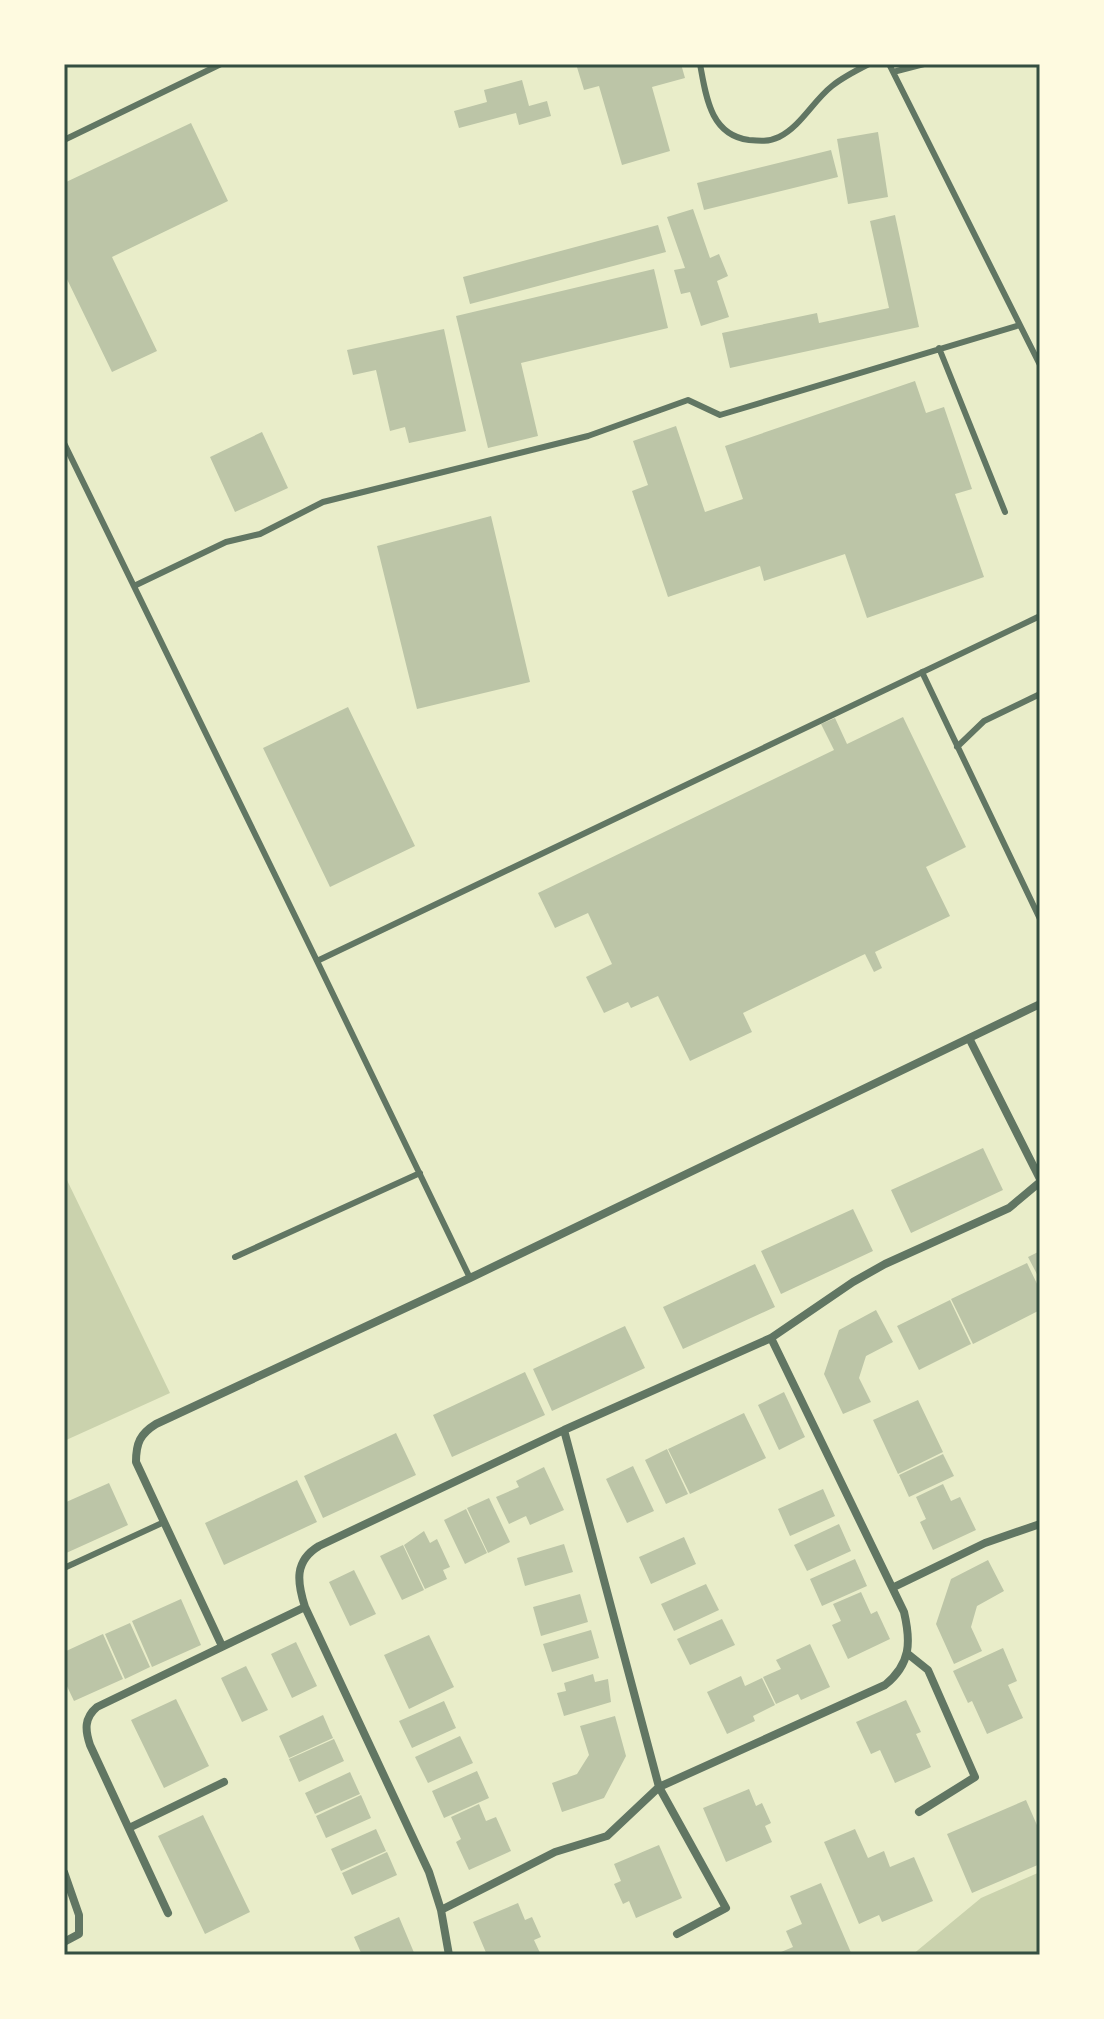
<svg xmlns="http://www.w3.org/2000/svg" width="1104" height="2019" viewBox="0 0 1104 2019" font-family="Rubik,sans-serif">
<rect width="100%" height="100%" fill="#e9edc9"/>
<path fill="#cad2ad" d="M64 1174 170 1393 64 1441Z
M1040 1872V1955H912L981 1898Z"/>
<path fill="#bcc5a7" d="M576 64H681L685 78 652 87 670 151 622 165 599 86 584 90Z
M522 80 529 106 547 101 551 116 519 125 516 113 459 128 454 111 487 102 484 90Z
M191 123 228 201 112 257 157 351 112 372 64 273V183Z
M878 132 888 197 848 204 837 139Z
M831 150 838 177 704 210 697 183Z
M693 209 710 258 719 254 728 276 717 281 729 317 701 326 690 292 681 294 674 270 685 268 667 217Z
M895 215 919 327 730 368 722 333 817 313 819 323 889 308 870 221Z
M658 225 666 252 470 304 463 277Z
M654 269 668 328 521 363 538 436 488 448 456 316Z
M444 329 466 431 409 443 405 427 390 431 376 370 353 375 347 350Z
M915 381 926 413 944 407 972 489 955 494 984 577 867 618 845 554 764 581 760 566 668 597 632 491 648 485 633 441 676 426 705 512 743 499 725 446Z
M262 432 288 488 235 512 210 457Z
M491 516 530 682 417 709 377 546Z
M348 707 415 846 330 887 263 748Z
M903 717 966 847 926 867 950 916 875 952 882 968 874 972 865 954 743 1013 752 1032 690 1061 658 996 631 1008 628 1002 604 1013 586 977 612 964 588 913 555 928 538 893 834 750 821 724 835 718 847 744Z
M983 1148 1003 1190 911 1233 891 1190Z
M853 1209 873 1251 781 1294 761 1251Z
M1040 1251V1280L1028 1257Z
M1027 1263 1040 1290V1310L973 1344 951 1299Z
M755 1264 775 1307 683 1349 663 1307Z
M950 1300 971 1344 919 1370 897 1326Z
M876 1310 893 1342 866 1356 859 1378 871 1402 843 1414 824 1374 839 1330Z
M625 1326 645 1368 552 1411 533 1369Z
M525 1372 545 1415 452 1457 433 1415Z
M784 1392 805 1437 779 1450 758 1405Z
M918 1400 943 1452 898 1474 873 1420Z
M744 1413 766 1458 690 1494 668 1449Z
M396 1433 416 1475 323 1518 304 1476Z
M667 1449 688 1494 666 1504 645 1460Z
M943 1454 954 1476 909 1497 899 1475Z
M633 1466 654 1511 627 1523 606 1479Z
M544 1467 564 1510 530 1525 526 1516 509 1524 496 1497 519 1487 516 1481Z
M297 1480 317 1522 224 1565 205 1523Z
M109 1483 128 1525 64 1554V1503Z
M943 1484 951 1501 960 1497 976 1530 933 1550 920 1522 926 1519 916 1497Z
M823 1489 835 1516 790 1536 778 1509Z
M489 1498 510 1542 488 1553 467 1508Z
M466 1509 487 1553 465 1564 444 1520Z
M839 1524 851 1551 807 1571 794 1545Z
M424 1531 430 1543 437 1539 450 1567 443 1570 447 1579 425 1589 404 1545Z
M684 1537 696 1564 651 1584 639 1557Z
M564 1544 573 1572 525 1586 517 1558Z
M403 1545 424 1590 402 1600 380 1556Z
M855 1559 867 1586 822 1606 810 1579Z
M988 1560 1004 1591 977 1606 971 1627 982 1651 954 1664 936 1624 951 1579Z
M354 1570 376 1614 350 1626 329 1582Z
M706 1584 719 1610 674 1631 661 1604Z
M861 1592 871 1614 877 1611 890 1639 848 1659 832 1625 841 1621 833 1604Z
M580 1594 588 1622 541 1636 533 1607Z
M181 1599 201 1645 152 1667 132 1621Z
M722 1619 735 1645 690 1665 677 1639Z
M130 1623 150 1667 125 1679 105 1634Z
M591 1630 599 1658 552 1672 543 1644Z
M103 1634 123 1679 74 1701 64 1680V1652Z
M429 1635 454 1687 409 1709 384 1655Z
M296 1642 317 1686 292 1698 271 1654Z
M810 1644 830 1687 801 1700 798 1694 776 1704 763 1677 781 1669 776 1660Z
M1003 1648 1017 1681 1008 1685 1023 1718 987 1734 972 1701 968 1703 953 1671Z
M246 1666 268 1710 242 1722 221 1678Z
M593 1674 595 1682 608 1679 611 1702 564 1716 557 1693 566 1691 564 1683Z
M741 1676 745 1686 762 1678 775 1705 753 1716 755 1721 727 1734 707 1692Z
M176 1699 209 1766 164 1788 131 1720Z
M906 1700 921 1732 916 1734 931 1767 895 1783 880 1750 871 1754 856 1722Z
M444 1701 456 1728 412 1748 399 1721Z
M323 1715 333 1738 289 1758 279 1736Z
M615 1716 626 1756 604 1798 562 1812 552 1783 577 1774 589 1755 580 1726Z
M460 1736 473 1763 428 1783 415 1757Z
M334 1739 344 1761 299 1782 289 1759Z
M477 1771 489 1798 444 1818 432 1791Z
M350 1772 360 1794 315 1814 305 1793Z
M749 1789 756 1806 762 1803 771 1823 765 1826 772 1842 726 1862 703 1808Z
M361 1795 371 1818 326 1838 316 1816Z
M1026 1800 1040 1832V1864L972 1893 947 1834Z
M479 1804 486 1821 496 1817 511 1851 469 1870 456 1842 461 1839 451 1817Z
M203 1815 250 1912 205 1934 158 1836Z
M376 1829 386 1851 341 1871 331 1849Z
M855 1829 868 1858 884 1851 890 1867 914 1857 933 1901 882 1922 879 1915 859 1924 824 1842Z
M659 1845 682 1898 636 1918 629 1901 623 1904 614 1884 621 1881 614 1864Z
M387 1852 397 1875 352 1895 342 1873Z
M821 1883 852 1955H774L793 1947 786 1931 802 1924 790 1896Z
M518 1903 525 1920 532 1917 541 1937 534 1940 541 1955H487L473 1922Z
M399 1917 415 1955H362L354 1937Z"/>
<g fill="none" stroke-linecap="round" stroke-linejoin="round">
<path stroke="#617663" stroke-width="6" d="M700 64C706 96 710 135 749 140 759 141 769 142 779 137 801 126 813 101 832 86 843 77 857 70 869 64
M889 64 1040 365
M893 72 924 64
M64 140 221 64
M939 348 1005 512
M64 443 317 961
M134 586 226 542 260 534 323 502 588 436 688 400 720 415 1020 325
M922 672 1040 919
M957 747 984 721 1040 694
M235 1257 420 1173
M470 1278 317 961 1040 616
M64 1568 162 1523"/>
<path stroke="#617663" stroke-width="8" d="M969 1038 1040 1179
M564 1430 659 1787 726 1908 677 1934
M894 1587 985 1543 1040 1524
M305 1607C297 1582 294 1561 319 1546L564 1430 771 1338 853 1282 885 1264 1009 1208 1040 1182
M222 1646 136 1462C136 1443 140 1434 156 1424L470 1278 1040 1004
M908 1654 928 1670 975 1777 919 1812
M129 1828 224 1782
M64 1872 79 1915V1934L64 1942
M441 1910 555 1852 607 1836 659 1787 885 1685C911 1664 911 1642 904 1612L771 1338
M168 1913 90 1745C85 1730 84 1718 97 1707L305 1607 429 1872 441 1910 449 1955"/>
</g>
<rect width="1104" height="2019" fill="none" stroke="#fefae0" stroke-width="132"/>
<rect x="66" y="66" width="972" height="1887" fill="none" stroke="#344e41" stroke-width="3"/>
</svg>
